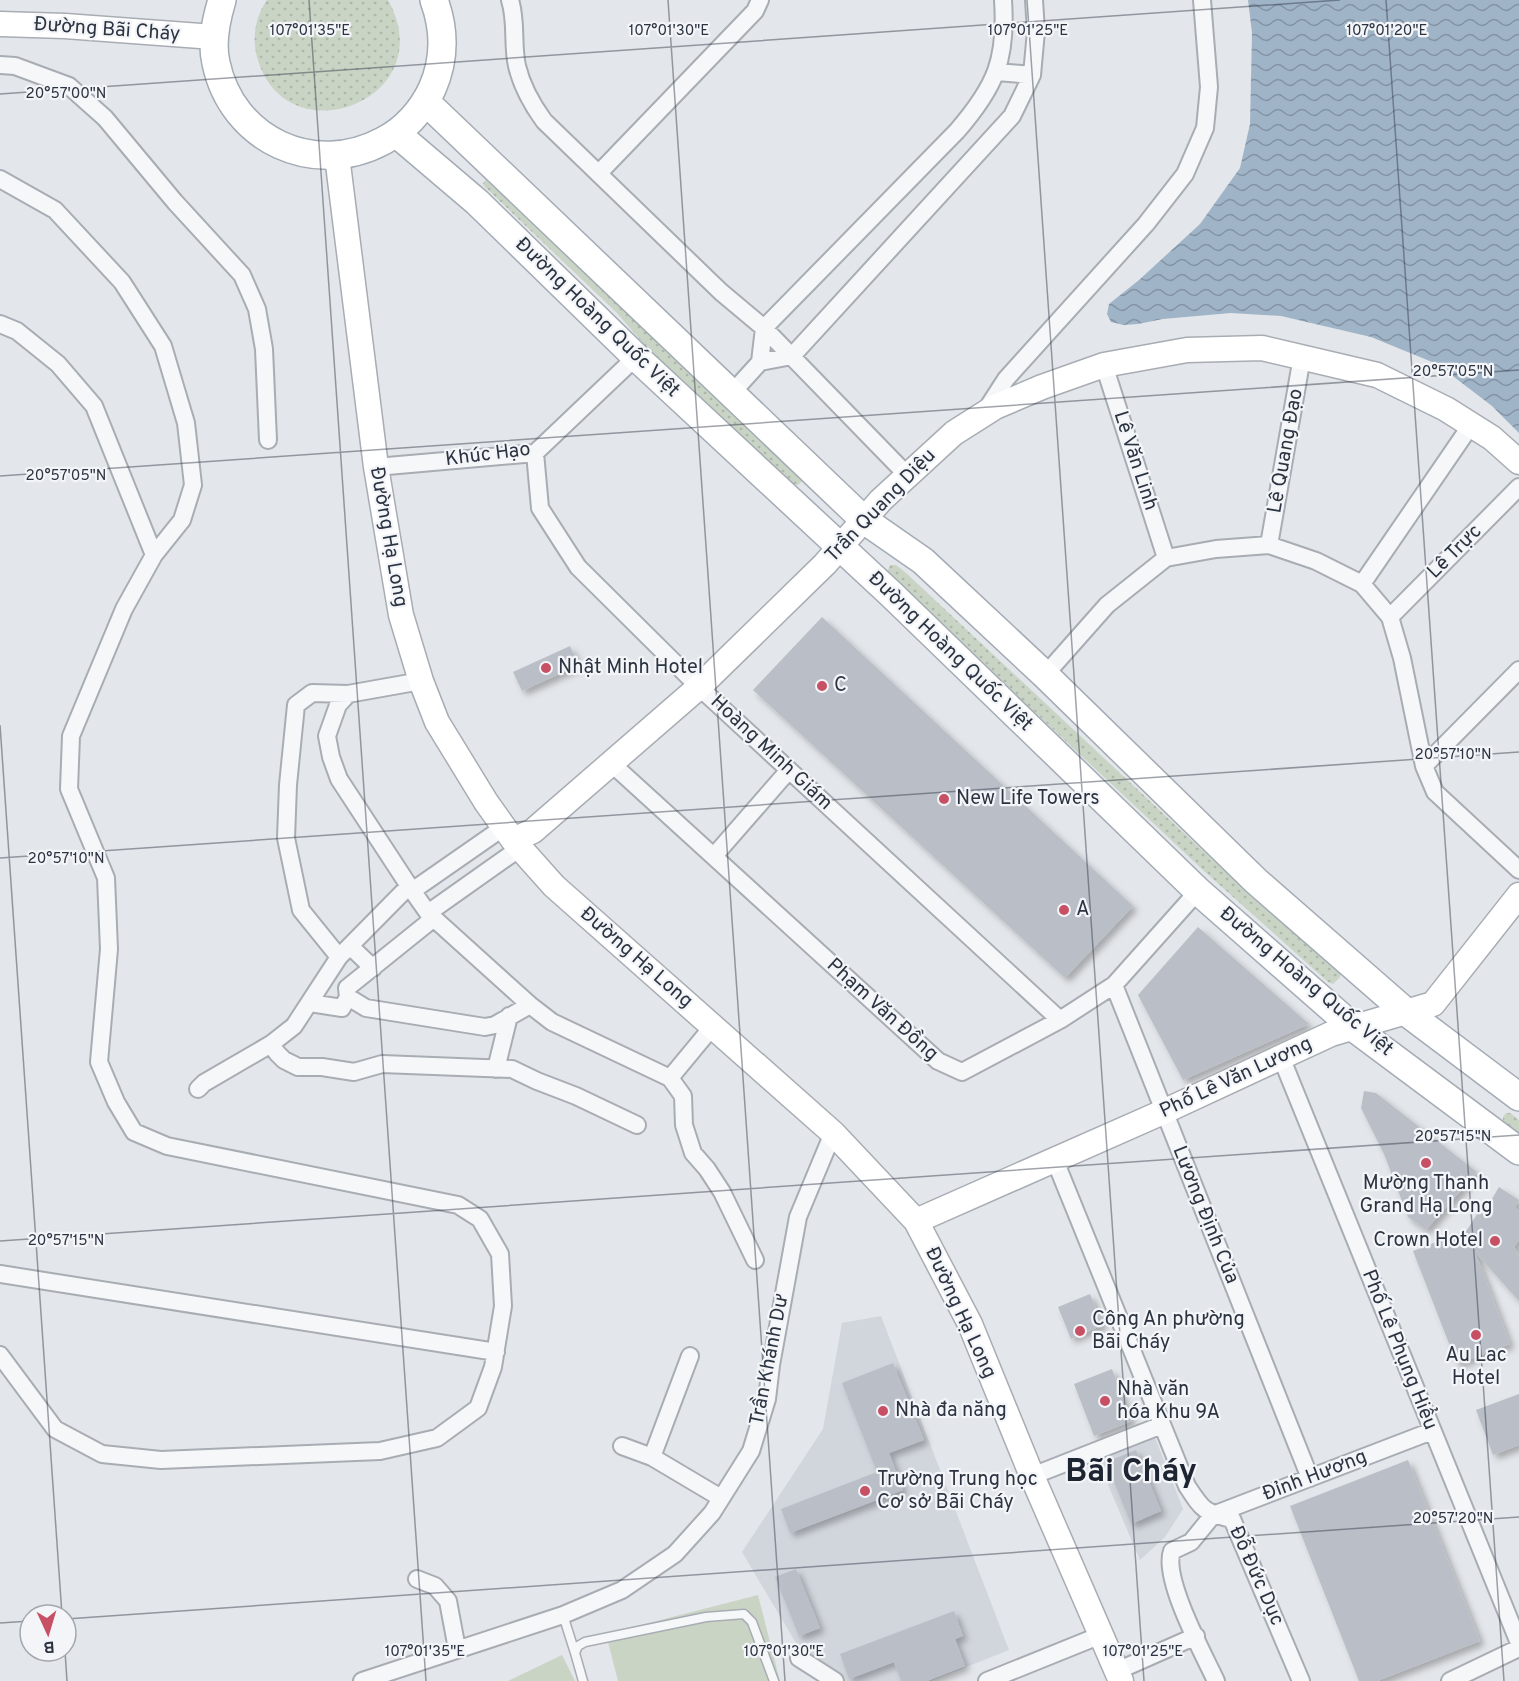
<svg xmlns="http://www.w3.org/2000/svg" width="1519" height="1681" viewBox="0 0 1519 1681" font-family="Overpass,sans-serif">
<defs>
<pattern id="grass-dots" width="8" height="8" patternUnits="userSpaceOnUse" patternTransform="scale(1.5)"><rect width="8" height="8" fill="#c9d4c5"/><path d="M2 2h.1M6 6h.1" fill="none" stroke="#adb7aa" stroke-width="1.8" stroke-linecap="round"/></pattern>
<pattern id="water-waves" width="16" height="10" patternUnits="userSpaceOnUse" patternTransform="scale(1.5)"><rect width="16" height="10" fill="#a0b4c8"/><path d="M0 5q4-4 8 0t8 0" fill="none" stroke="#8393a4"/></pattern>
<filter id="shadow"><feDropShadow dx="4.5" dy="4.5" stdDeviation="3" flood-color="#0004"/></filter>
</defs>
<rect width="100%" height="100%" fill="#e3e6ea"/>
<path fill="#d1d5dc" d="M881 1316 1009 1650 931 1681H843L803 1655 742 1552 823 1429 842 1323Z
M1154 1435 1183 1509 1165 1537 1140 1560 1097 1459Z"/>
<path fill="url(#grass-dots)" d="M267 0H388C444 100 285 160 257 57 252 38 255 17 267 0Z
M486 180 803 480 798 485 789 483 662 365 617 313 484 186 483 183Z
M890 565H896L905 572 1214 861 1340 972V977L1333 984 1328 982 1204 871 887 573Z
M1506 1113H1510L1519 1120V1133L1503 1122V1117Z"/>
<path fill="#c9d4c5" d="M758 1595 780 1681H618L606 1634Z
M562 1655 575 1681H508Z"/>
<path fill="url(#water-waves)" d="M1248 0H1519V433L1492 406 1437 364 1371 337 1281 316 1231 313 1163 319 1138 324 1124 325 1111 322 1107 314 1109 304 1139 280 1200 224 1240 168 1250 124 1252 33Z"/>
<path fill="#babfc7" filter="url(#shadow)" d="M822 617 1133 906 1065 978 753 690Z
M570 646 579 665 522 691 513 672Z
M1198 927 1309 1024 1183 1080 1138 995Z
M1364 1091 1376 1093 1477 1172 1426 1230 1408 1217 1384 1154 1361 1108Z
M1499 1187 1519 1200 1515 1207 1519 1212V1240L1514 1247 1519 1256V1301L1475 1252 1510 1344 1457 1364 1413 1251 1467 1230 1479 1211 1483 1214Z
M1090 1294 1103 1325 1071 1339 1058 1307Z
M893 1363 924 1440 889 1453 903 1490 790 1533 781 1509 877 1472 842 1383Z
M1112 1369 1132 1421 1094 1436 1074 1384Z
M1519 1394V1445L1493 1455 1476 1410Z
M1136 1450 1161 1511 1131 1524 1106 1462Z
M1408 1460 1480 1641 1377 1681H1359L1290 1506Z
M796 1569 820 1628 799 1636 775 1577Z
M954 1611 963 1636 955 1639 965 1666 927 1681H901L894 1662 849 1679 840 1654Z"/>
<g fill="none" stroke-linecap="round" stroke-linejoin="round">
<defs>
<path id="lane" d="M563 1615 575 1653
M583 1681 575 1653 578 1646 585 1642 706 1617 744 1614 752 1622 774 1681"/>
<path id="street" d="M510 0C517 22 512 44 517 66 522 87 531 103 544 121L721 292 764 328 907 475
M0 65 15 66 69 86 105 118 175 202 242 275 257 309 264 349 268 440
M997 72 1032 75
M599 173 755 11 760 0
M0 179 55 210 122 282 163 346 186 423 193 485 182 520 154 555 124 609 71 736 69 789 106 878 109 949 99 1062 116 1102 134 1132 167 1146 458 1205 480 1219 500 1254 503 1306 493 1367 478 1408 437 1438 380 1451 161 1460 102 1454 55 1429 0 1355
M0 324 17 331 58 364 94 406 154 555
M760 362 764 328 957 131C996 86 1007 59 1003 0
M1104 365 1166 558
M731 394 760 362 792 356 1012 116 1032 75 1036 31 1034 0
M986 410 1006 379 1146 224 1185 174 1205 128 1209 87 1202 0
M535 453 540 508 578 567 699 687 1060 1020
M376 467 535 453 636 357
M1269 545 1302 357
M1362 584 1471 425
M1390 617 1519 487
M1045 675 1107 605 1166 558 1216 549 1269 545 1316 561 1362 584 1390 617 1402 658 1424 766 1435 792 1519 870
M348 694 338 705 327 736 331 757 339 779 409 886 428 913 530 1005 552 1022 670 1078 683 1096 684 1125 693 1153 707 1169 722 1192 755 1260
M610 762 938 1061 962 1072 1060 1020 1114 985 1198 891
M1424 766 1519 670
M714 856 789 770
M412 891 504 827
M428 913 520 848
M434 918 347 988 348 997 366 1008 485 1027 495 1025 530 1005
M350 946 373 968
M339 957 301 910 286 838 288 785 296 705 312 693 348 694 421 681
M1114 985 1310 1478
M310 1003 342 1008 348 997
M271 1044 277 1053 284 1060 298 1067H322L354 1072 382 1064 512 1069 537 1081 576 1096 637 1125
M1281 1057 1519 1643
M496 1069 509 1016
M670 1078 713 1026
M198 1089 204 1083 271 1044 294 1026 339 957 409 886
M1054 1158 1187 1486C1202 1509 1204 1513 1232 1519L1301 1681
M0 1274 496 1352
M622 1446 652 1457 721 1498
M652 1457 690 1356
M1032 1476 1162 1425
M417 1579 435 1586 448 1601 457 1649
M799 1658 835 1681
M1117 1671 1196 1636
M362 1681 563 1615 622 1590 675 1554 712 1513 751 1451 767 1399 771 1365 798 1217 833 1133
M987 1681 1101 1635
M1216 1681C1203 1653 1162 1578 1172 1551L1191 1542 1213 1515 1432 1431
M1450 1681 1519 1648"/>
<path id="secondary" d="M0 24 65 26 214 37
M337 156 376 467 401 615 421 681 437 722 486 802 513 840 554 886 833 1133 916 1221 970 1324 1032 1476 1121 1681
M513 840 533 831 699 687 825 564 881 500 954 433 995 407 1042 387 1104 365 1187 350 1262 348 1377 375 1446 409 1492 438 1519 462
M916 1221 1163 1112 1331 1034 1433 1004 1519 895"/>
<path id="primary" d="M222 0C216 20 211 42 216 63 232 140 314 178 383 141 406 129 421 112 432 89 445 60 445 30 434 0
M426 102 864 520 923 561 1045 675 1256 881 1406 1012 1519 1097
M397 134 477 202 636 357 891 594 1198 891 1354 1028 1519 1151"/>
</defs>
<use href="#lane" stroke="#a8adb4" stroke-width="11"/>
<use href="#street" stroke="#a8adb4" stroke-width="20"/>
<use href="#secondary" stroke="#a8adb4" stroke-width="27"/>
<use href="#primary" stroke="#a3abb5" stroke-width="30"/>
<use href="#lane" stroke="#f6f7f9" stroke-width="8"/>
<use href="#street" stroke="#f6f7f9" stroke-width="16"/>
<use href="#secondary" stroke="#fff" stroke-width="24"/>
<use href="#primary" stroke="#fff" stroke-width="27"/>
</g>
<path fill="none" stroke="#2c3442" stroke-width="1.5" stroke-opacity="0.45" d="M309 0 426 1681M668 0 785 1681M1027 0 1144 1681M1386 0 1504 1681M0 94 1340 0M0 476 1519 370M0 725 62 1615M0 858 1519 752M0 1241 1519 1135M66 1619 1519 1517M0 1623 30 1621M65 1651 67 1681"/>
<g fill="#c75065" stroke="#f3f5f8" stroke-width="2">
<circle cx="546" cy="668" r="6"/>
<circle cx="822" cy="686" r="6"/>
<circle cx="944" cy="799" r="6"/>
<circle cx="1064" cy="910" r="6"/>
<circle cx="1426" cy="1163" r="6"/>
<circle cx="1495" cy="1241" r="6"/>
<circle cx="1080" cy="1331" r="6"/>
<circle cx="1476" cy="1335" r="6"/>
<circle cx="1105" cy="1401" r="6"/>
<circle cx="883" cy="1411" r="6"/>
<circle cx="865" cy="1491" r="6"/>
</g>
<g text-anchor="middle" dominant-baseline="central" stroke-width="4.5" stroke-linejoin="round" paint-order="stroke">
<g font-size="20" fill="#2c3442" stroke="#f3f5f8">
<text transform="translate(107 30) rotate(4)">Đường Bãi Cháy</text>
<text transform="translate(597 318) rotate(44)">Đường Hoàng Quốc Việt</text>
<text transform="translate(1286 451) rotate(-80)">Lê Quang Đạo</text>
<text transform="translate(488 455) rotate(-7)">Khúc Hạo</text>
<text transform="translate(1135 461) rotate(72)">Lê Văn Linh</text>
<text transform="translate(881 506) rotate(-46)">Trần Quang Diệu</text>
<text transform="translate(388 537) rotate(80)">Đường Hạ Long</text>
<text transform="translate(1455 552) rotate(-45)">Lê Trực</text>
<text transform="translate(950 652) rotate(44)">Đường Hoàng Quốc Việt</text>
<text transform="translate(771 753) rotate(43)">Hoàng Minh Giám</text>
<text transform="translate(636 958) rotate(41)">Đường Hạ Long</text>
<text transform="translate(1306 982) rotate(40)">Đường Hoàng Quốc Việt</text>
<text transform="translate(882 1010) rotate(42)">Phạm Văn Đồng</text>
<text transform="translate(1236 1078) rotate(-25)">Phố Lê Văn Lương</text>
<text transform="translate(1205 1215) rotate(68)">Lương Định Của</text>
<text transform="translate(960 1313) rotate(65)">Đường Hạ Long</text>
<text transform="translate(1399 1350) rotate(68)">Phố Lê Phụng Hiểu</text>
<text transform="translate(770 1360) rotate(-79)">Trần Khánh Dư</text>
<text transform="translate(1315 1476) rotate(-21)">Đỉnh Hương</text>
<text transform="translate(1256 1576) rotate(66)">Đỗ Đức Dục</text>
</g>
<g font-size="20" fill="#2c3442" stroke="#f3f5f8" text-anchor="start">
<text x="558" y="668">Nhật Minh Hotel</text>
<text x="834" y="686">C</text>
<text x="956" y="799">New Life Towers</text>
<text x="1076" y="910">A</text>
<text x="1426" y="1184" text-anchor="middle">Mường Thanh<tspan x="1426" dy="23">Grand Hạ Long</tspan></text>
<text x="1483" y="1241" text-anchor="end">Crown Hotel</text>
<text x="1092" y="1320">Công An phường<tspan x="1092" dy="23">Bãi Cháy</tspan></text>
<text x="1476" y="1356" text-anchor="middle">Au Lac<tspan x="1476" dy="23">Hotel</tspan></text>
<text x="1117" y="1390">Nhà văn<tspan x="1117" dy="23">hóa Khu 9A</tspan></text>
<text x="895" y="1411">Nhà đa năng</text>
<text x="877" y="1480">Trường Trung học<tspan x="877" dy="23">Cơ sở Bãi Cháy</tspan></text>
</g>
<g font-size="32" font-weight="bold" fill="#1e2532" stroke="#f3f5f8">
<text x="1131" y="1473">Bãi Cháy</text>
</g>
</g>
<g font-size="15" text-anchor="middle" fill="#2c3442" stroke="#f3f5f8" stroke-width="4.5" stroke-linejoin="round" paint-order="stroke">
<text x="310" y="35">107°01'35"E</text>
<text x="669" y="35">107°01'30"E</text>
<text x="1028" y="35">107°01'25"E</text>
<text x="1387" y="35">107°01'20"E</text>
<text x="66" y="98">20°57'00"N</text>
<text x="1453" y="376">20°57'05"N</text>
<text x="66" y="480">20°57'05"N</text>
<text x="1453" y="759">20°57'10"N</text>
<text x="66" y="863">20°57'10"N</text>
<text x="1453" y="1141">20°57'15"N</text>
<text x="66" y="1245">20°57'15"N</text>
<text x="1453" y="1523">20°57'20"N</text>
<text x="425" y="1656">107°01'35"E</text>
<text x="784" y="1656">107°01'30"E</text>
<text x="1143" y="1656">107°01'25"E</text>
</g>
<g transform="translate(48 1633) rotate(176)"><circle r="28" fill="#f3f5f8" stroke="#a3a8af" stroke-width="1.5"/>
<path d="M0-4.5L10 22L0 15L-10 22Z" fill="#c75065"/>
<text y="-9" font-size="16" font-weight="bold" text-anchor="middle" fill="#2c3442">B</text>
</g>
</svg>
